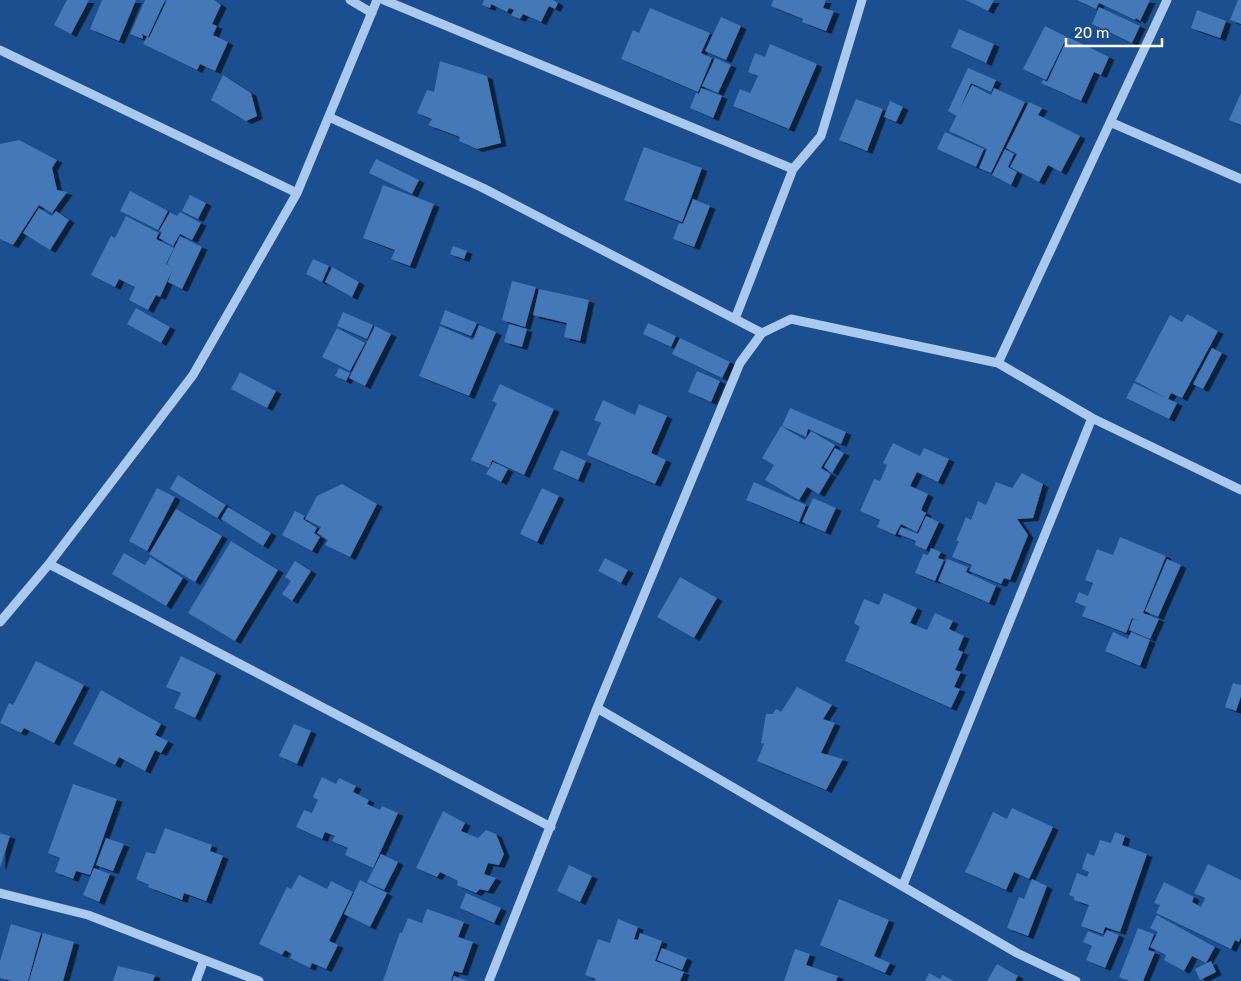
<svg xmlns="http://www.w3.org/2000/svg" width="1241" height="981" viewBox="0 0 1241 981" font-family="Rubik,sans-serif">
<defs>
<filter id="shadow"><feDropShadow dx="5.5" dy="3" stdDeviation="0" flood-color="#0009"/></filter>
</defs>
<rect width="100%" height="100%" fill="#1b4f8f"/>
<path fill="#4478b7" filter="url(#shadow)" d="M67 0H89L71 34 54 25Z
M102 0H136L119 41 90 29Z
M145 0H165L148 37 142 34 143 39 130 34Z
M167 0H214L221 5 212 24 217 26 213 35 228 42 215 71 200 64 197 70 143 44 147 37 149 38Z
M484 0H553L558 3 555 9 549 6 541 22 523 14 520 19 511 15 514 10 509 8 507 12 491 4 490 8 482 5Z
M773 0H826L823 8 834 11 826 31 802 22 803 19 771 6Z
M966 0H994L988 11Z
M1077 0H1150L1140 21 1136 18 1135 20 1099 3 1096 9Z
M1238 0H1241V24L1230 20Z
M1099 7 1140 26 1132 43 1092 24Z
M650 8 710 33 701 53 712 58 698 92 621 59 633 30 639 33Z
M1197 10 1226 21 1220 38 1191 28Z
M721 17 741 26 726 60 705 51Z
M1045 26 1067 37 1046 80 1023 69Z
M959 29 994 44 986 63 951 47Z
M1068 37 1109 57 1101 75 1094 72 1081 101 1041 83 1043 80 1047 82Z
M770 44 817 64 789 129 733 106 740 89 750 93 758 76 748 72 755 53 765 57Z
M715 58 731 65 718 93 702 86Z
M440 61 487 76 501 143 477 149 459 141 460 137 428 125 432 119 417 113 427 90 434 92Z
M968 68 996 80 991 92 971 83 957 116 948 111Z
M223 75 251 93 257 116 246 121 211 100Z
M972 85 991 95 994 88 1025 102 991 173 979 168 987 149 949 131Z
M701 88 722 96 713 118 690 108 696 93 699 94Z
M1241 93V125L1229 120Z
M856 99 883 109 867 151 839 140Z
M890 101 903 107 896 122 884 117Z
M1029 102 1042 108 1038 115 1080 136 1061 172 1048 165 1039 182 1010 167 1017 154 1006 148Z
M945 132 984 149 976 167 937 149Z
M19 140 57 160 52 168 57 190 67 192 52 213 39 205 13 245 0 239V144Z
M644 147 702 168 682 222 624 200Z
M1005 149 1014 154 1008 167 1017 172 1011 185 992 175Z
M376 159 419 180 412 194 369 173Z
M383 185 434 204 410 266 391 259 395 250 363 238Z
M130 191 168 211 158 230 120 211Z
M190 195 206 203 198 219 182 211Z
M693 199 710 206 694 247 673 239 679 223 683 224Z
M39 208 52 216 56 211 69 220 50 250 23 233Z
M170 212 177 216 180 212 201 223 192 240 180 234 173 246 159 238 162 232 159 231Z
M126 216 159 233 156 239 174 248 166 264 174 268 167 264 180 236 202 247 182 289 168 282 172 271 160 297 156 295 148 310 129 300 135 287 119 279 115 287 91 275 111 236 115 238Z
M453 246 467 251 464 259 450 254Z
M313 259 329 266 322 282 306 274Z
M332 267 359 282 352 297 325 282Z
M512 281 536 287 525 327 502 320Z
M539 289 589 300 580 341 564 337 567 323 533 315Z
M136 308 170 327 161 343 127 324Z
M445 310 477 323 471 336 440 324Z
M343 312 373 325 367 339 337 326Z
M1187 314 1218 331 1182 398 1171 393 1168 399 1135 381 1170 315 1182 322Z
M648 323 676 336 671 347 643 334Z
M509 324 527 329 522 347 504 342Z
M479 325 496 332 469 396 419 376 440 326 473 340Z
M375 326 391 334 365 386 349 378Z
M337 328 365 343 350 371 322 357Z
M680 338 730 362 722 378 672 354Z
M1212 348 1222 353 1203 389 1193 384Z
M339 368 350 373 346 381 335 376Z
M697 371 720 381 711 402 688 392Z
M240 372 276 391 267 408 231 389Z
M1134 383 1177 403 1169 419 1126 398Z
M500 384 554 409 524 475 492 460 489 468 471 460 497 403 492 401Z
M603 400 635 415 639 404 667 416 651 453 666 460 655 484 587 455 601 423 594 420Z
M790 408 846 432 841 444 808 429 806 437 782 426Z
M781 426 805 440 811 431 835 445 821 468 831 474 819 494 807 487 799 500 765 480 774 465 762 458Z
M893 443 920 456 924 448 949 459 938 482 917 472 910 486 928 494 921 510 926 513 917 532 901 524 895 535 877 527 880 520 860 511 874 479 880 481 887 465 883 463Z
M835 448 844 453 832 473 824 467Z
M561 450 586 461 578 480 553 469Z
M493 462 508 469 501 482 486 474Z
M1022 473 1043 484 1033 518 1017 519 1028 535 1010 580 1004 578 1001 584 969 571 972 565 952 557 959 541H956L966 517 971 520 978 501 986 505 996 482 1012 488Z
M178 475 226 505 217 518 170 489Z
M754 482 806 505 799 522 746 500Z
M342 484 377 504 350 557 325 545 328 540 317 533 321 527 305 519 317 496Z
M157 488 175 497 147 551 129 541Z
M542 488 559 496 537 542 520 534Z
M813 498 836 508 825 532 802 522Z
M228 507 271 533 263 546 221 519Z
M176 509 222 536 195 582 149 554Z
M295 511 305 516 303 519 317 528 314 533 320 537 312 551 282 535Z
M926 516 939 522 926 550 915 545 916 541 898 534 901 527 918 534Z
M1120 537 1166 556 1143 613 1159 619 1150 639 1129 630 1133 619 1141 621 1132 618 1126 633 1082 616 1086 607 1075 602 1079 592 1088 596 1093 583 1085 580 1097 549 1113 555Z
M231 541 278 570 235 641 188 613Z
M931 548 941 552 938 558 944 560 935 581 915 573 923 554 928 555Z
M124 553 145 565 150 557 183 578 166 606 112 574Z
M605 558 628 570 621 583 598 571Z
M947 559 968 567 966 572 996 586 989 603 938 581Z
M1167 559 1181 565 1158 617 1145 611Z
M295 561 311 571 292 601 282 594 291 581 285 577Z
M680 577 717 598 694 638 657 617Z
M884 593 917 608 910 623 927 630 935 613 953 621 949 629 964 636 958 650 963 652 955 670 961 672 954 687 960 689 951 708 845 661 860 627 854 623 864 599 879 605Z
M1113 632 1128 639 1131 632 1150 640 1140 666 1105 651Z
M181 656 216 673 195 718 174 708 181 693 166 687Z
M36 661 84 685 54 743 24 728 21 733 0 723 9 703 13 705Z
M1233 683 1241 685V696L1236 711 1225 707Z
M797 687 832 705 823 719 835 723 821 753 843 759 826 790 757 761 764 744 761 743 766 714H773L775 710 777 709 781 712Z
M101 690 161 724 155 735 168 741 161 753 155 750 145 771 119 757 115 765 73 744Z
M294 724 311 731 297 764 279 756Z
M322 777 336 784 339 778 356 786 353 792 369 800 367 804 380 810 382 806 398 813 373 868 345 855 348 848 332 841 335 836 325 832 322 839 296 827 304 810 312 813 318 800 313 797Z
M73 784 117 799 90 875 76 871 73 879 55 872 60 858 48 853Z
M1012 808 1053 827 1029 879 1014 872 1006 890 965 872 993 812 1007 819Z
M443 811 465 823 461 831 478 838 486 830 496 834 504 854 499 865 488 863 484 874 496 878 488 891 480 889 476 893 457 885 458 881 440 872 437 877 416 868Z
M165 828 212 845 210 851 223 856 206 901 184 893 182 900 148 887 149 885 136 879 146 852 155 854Z
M1115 832 1125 836 1122 845 1147 854 1120 932 1105 927 1103 934 1081 926 1089 905 1074 900V897L1069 895 1077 873 1087 877 1089 872 1082 869 1087 853 1094 856 1100 840 1111 843Z
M0 833 10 836 0 868Z
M106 838 124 844 113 871 96 865Z
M381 854 398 862 384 890 367 882Z
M1208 864 1241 880V937L1239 942 1235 940 1231 949 1156 913 1160 905 1154 903 1164 882 1194 897 1192 902 1201 907 1205 898 1194 893Z
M569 865 592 876 580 902 557 891Z
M94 868 110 874 99 902 83 895Z
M299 875 327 889 331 881 353 892 329 941 338 945 326 969 312 963 310 968 290 958 292 954 285 950 282 955 259 944 287 887 291 889Z
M1032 879 1047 886 1028 936 1007 928 1019 897 1024 899Z
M360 880 387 893 370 927 344 914Z
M466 893 501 908 494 923 460 908Z
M839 899 889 920 874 956 890 963 885 973 820 945Z
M427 909 464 922 458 937 473 942 462 973 454 971 451 981H383L400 932 402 933 408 918 422 923Z
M1157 915 1215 947 1206 963 1192 956 1184 971 1164 960 1166 955 1150 947 1158 932 1150 928Z
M618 919 638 927 634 939 638 940 640 933 662 941 655 961 684 972 680 981H595L596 979 585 975 598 939 610 943Z
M11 924 41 933 28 981H12L0 978V961Z
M1138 928 1154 934 1148 950 1155 952 1143 981H1129L1119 977Z
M1107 930 1119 935 1105 968 1086 960 1092 946 1083 942 1088 931 1103 937Z
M43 933 74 942 63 981H29Z
M662 948 687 958 682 970 657 960Z
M795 949 810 954 806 965 838 976 836 981H784Z
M1211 961 1216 972 1200 980 1195 969Z
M997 964 1018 976 1015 981H987Z
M118 966 155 975 153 981H113Z
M929 973 940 979 943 975 954 981H925Z
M454 976 468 981H452Z"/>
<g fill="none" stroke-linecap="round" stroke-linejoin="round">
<path stroke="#a9c9ee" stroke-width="9" d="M350 0 372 13
M384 0 793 169 735 319
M1167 0 998 363 1092 418 1241 490
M0 50 297 193
M329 117 483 188 762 333
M1110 122 1241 179
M793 169 821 136 862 0
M49 564 551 827
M0 622 49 564 193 375 297 193 377 0
M597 708 740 363 762 333 791 319 998 363
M903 885 1092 418
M0 893 88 915 259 981
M196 981 204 960
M489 981 597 708 1017 953 1076 981"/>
</g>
<path d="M1066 38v8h96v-8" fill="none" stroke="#ffffff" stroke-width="2.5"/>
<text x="1074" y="38" font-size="15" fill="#ffffff" stroke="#1b4f8f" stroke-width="4" paint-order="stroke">20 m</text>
</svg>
